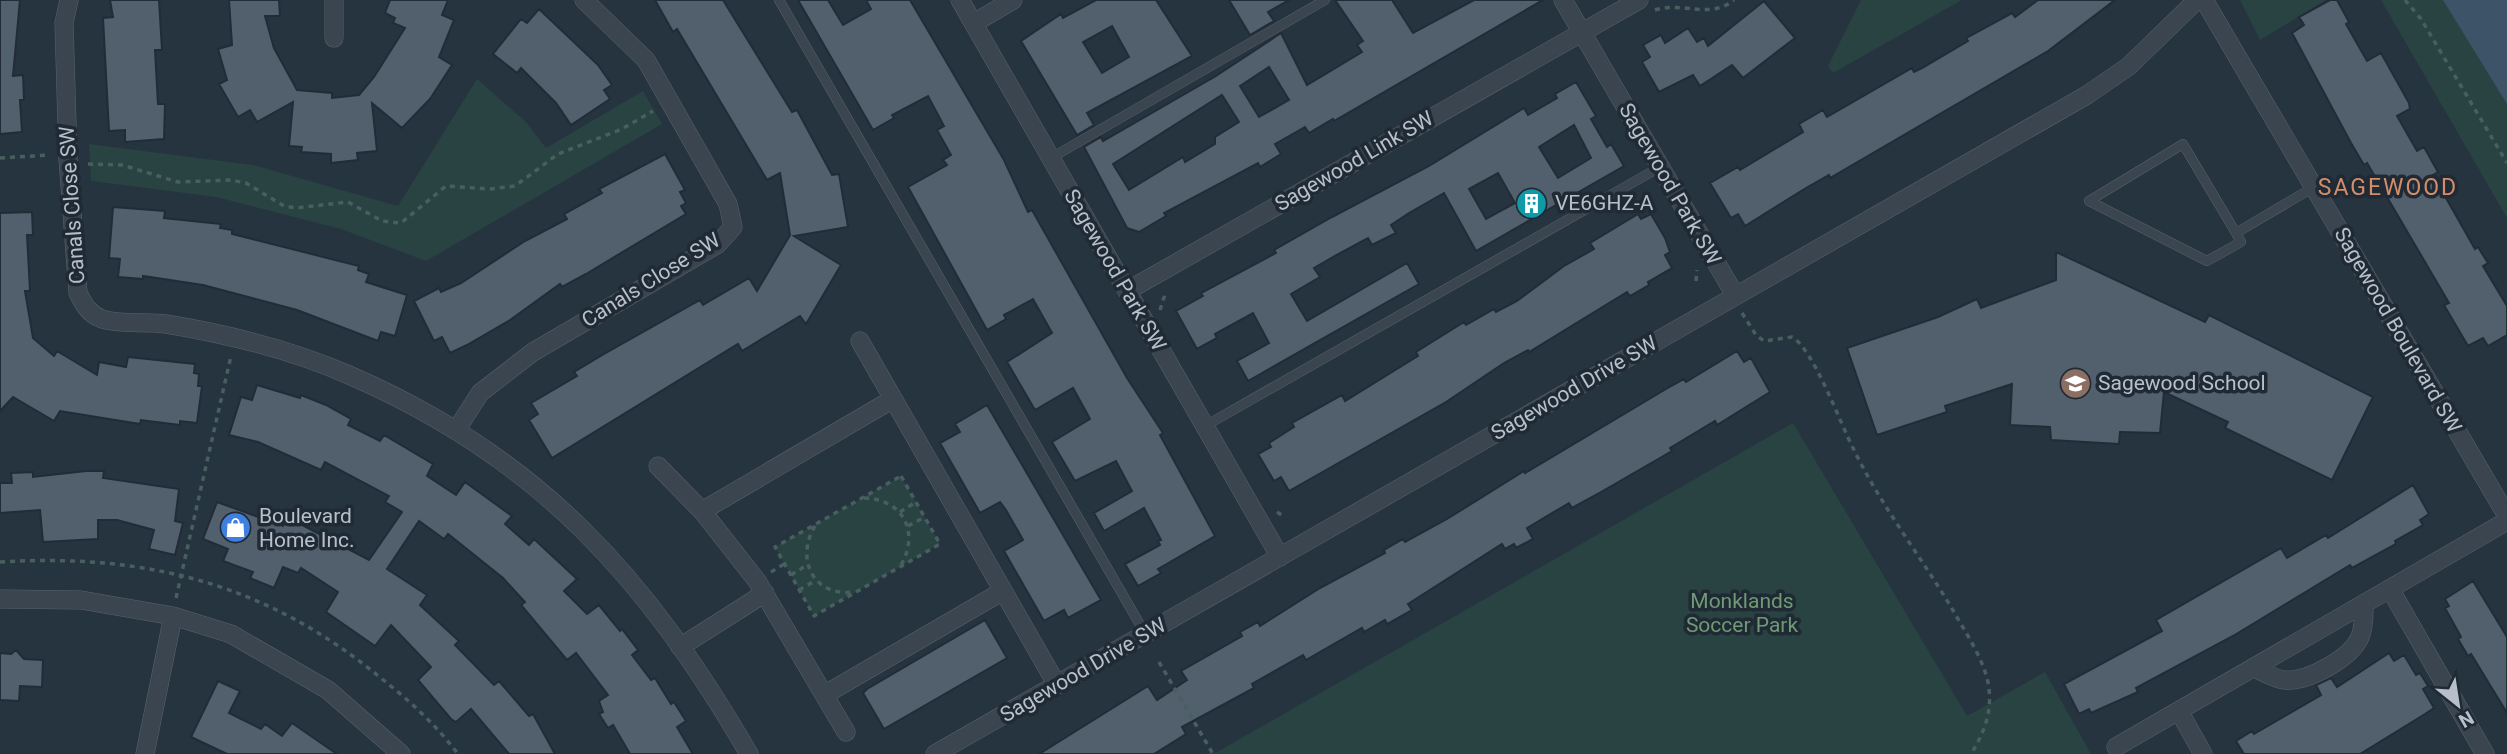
<svg xmlns="http://www.w3.org/2000/svg" width="2507" height="754" viewBox="0 0 2507 754" font-family="Roboto,sans-serif">
<rect width="100%" height="100%" fill="#263440"/>
<path fill="#294242" d="M1861 0H1962L1833 73 1828 66Z
M2240 0H2326L2260 40Z
M2381 0H2507V218Z
M477 79 526 122 546 148 643 91 662 124 426 261 341 229 216 197 91 181 89 144 253 165 398 206Z
M1793 423 1967 716 2045 672 2091 754H1204L1217 752Z
M901 476 940 544 814 616 775 547Z"/>
<path fill="#3d5368" d="M2443 0H2507V104Z"/>
<path fill="#525f6d" stroke="#212c37" stroke-width="2" fill-rule="evenodd" d="M0 0H20L13 76 23 75 24 100H20L22 132 0 134Z
M110 0H159L162 50H155L158 104H165L164 139 125 142V130L109 131 103 18 113 17Z
M229 0H279L280 16H265L274 48 297 90 332 93V98L359 95 374 77 405 28 393 23 395 18 385 13 390 0H448L442 15 454 20 439 57 452 65 430 99 402 128 372 103 377 151 357 153 358 160 331 163V154L301 152 302 147 289 146 293 102 257 122 250 110 238 117 219 84 227 80 218 49 232 45Z
M655 0H723L792 112 797 110 832 175 839 174 848 227 794 236 841 265 806 324 800 316 742 351 738 344 552 458 529 420 538 414 531 403 577 376 574 372 604 354 700 300 703 305 749 278 757 291 790 235 780 173 767 180 677 29 673 32Z
M798 0H828L843 25 871 9 866 0H910L1004 160 1028 212 1032 210 1127 378 1163 433 1160 435 1215 536 1158 569 1161 573 1138 586 1125 564 1160 545 1158 541 1161 540 1144 508 1104 531 1094 513 1132 491 1116 461 1075 481 1052 442 1090 419 1073 388 1035 410 1007 362 1052 333 1033 299 1004 315 1006 319 987 330 908 187 947 165 943 160 951 155 937 130 944 126 928 96 892 115 894 118 873 130Z
M1096 0H1156L1192 56 1087 113 1094 125 1077 135 1021 41 1061 14 1063 18ZM1112 26 1129 57 1102 73 1083 42Z
M1229 0H1289L1268 12 1274 21 1250 35Z
M1335 0H1392L1413 33 1474 0H1543L1334 121 1333 119 1309 133 1305 127 1275 144 1281 154 1260 167 1258 163 1164 213 1166 216 1139 232 1127 228 1084 147 1101 137 1103 141 1216 76 1281 33 1307 85 1362 52 1357 45 1363 41ZM1269 67 1289 100 1259 117 1240 86ZM1222 95 1239 122 1215 137V144L1185 162 1183 157 1129 190 1113 164Z
M2038 0H2115L2048 51 1830 178 1829 175 1806 188 1745 226 1738 214 1731 218 1710 183 1738 167 1740 170 1803 132 1799 124 1823 110 1827 117 1912 68 1914 72 1922 68 1968 41 1966 38 2012 13 2015 17Z
M2330 0H2337L2349 22 2346 24 2367 61 2381 53 2409 103 2410 109 2397 116 2417 151 2424 147 2438 172 2433 175 2475 249 2478 247 2488 263 2483 266 2507 306V335L2488 346 2483 338 2468 346 2444 305 2449 303 2367 163 2364 165 2351 143 2292 33 2304 25 2299 17Z
M1764 1 1795 38 1743 78 1732 65 1700 86 1693 75 1659 92 1642 62 1650 57 1643 45 1661 35 1665 43 1688 28 1697 42 1704 38 1708 46Z
M539 9 598 65 612 85 604 90 610 99 571 125 556 103 521 68 517 73 493 54 521 19 527 23Z
M1576 82 1596 116 1591 119 1607 147 1611 144 1624 166 1476 251 1444 193 1409 213 1391 225 1396 233 1372 245 1368 238 1340 253 1314 268 1320 277 1291 294 1307 321 1407 263 1419 284 1248 381 1237 361 1269 343 1253 313 1215 334 1217 338 1197 349 1176 311 1203 296 1201 293 1276 253 1274 250 1332 217 1429 166 1524 108 1528 115 1557 98 1555 94ZM1574 125 1591 158 1558 178 1539 147ZM1498 173 1515 203 1486 219 1469 189Z
M665 154 685 190 680 192 686 203 681 206 686 214 586 274 562 287 560 284 510 320 467 345 450 353 442 337 434 341 414 301 439 288 441 292 461 283 525 241 567 219 564 214 602 193 599 189Z
M113 207 165 211 164 218 221 224 220 228 232 230V234L359 266 358 270 369 274 366 282 407 295 395 336 381 332 378 341 297 310 203 285 143 276V279L118 277 120 259 109 258Z
M32 212 33 235H27L30 291H25L33 338 54 356 57 351 97 375 99 362 126 367 128 357 195 364 194 373 199 374 198 386H202L197 423 180 421V425L141 420 140 424 60 411 54 421 13 397 0 411V213Z
M1638 214 1641 219 1651 214 1665 238 1670 252 1665 255 1672 268 1648 282 1649 285 1630 296 1627 292 1529 352 1528 350 1504 363 1446 402 1289 491 1281 477 1274 481 1258 454 1271 447 1269 443 1294 427 1292 423 1342 395 1345 401 1418 356 1416 352 1464 322 1466 325 1494 309 1496 312 1517 301 1564 266 1594 249 1590 243Z
M2056 252 2205 322 2209 315 2373 397 2332 480 2225 428 2228 422 2164 392 2160 433 2120 432 2119 444 2051 440 2050 427 2010 425 2012 384 1945 406 1947 412 1877 435 1847 348 1938 317 1977 299 1981 308 2056 280Z
M1737 351 1744 362 1751 358 1770 392 1717 425 1715 421 1670 448 1672 451 1601 492 1572 508 1569 503 1527 528 1533 539 1516 548 1514 544 1505 549 1502 544 1408 604 1412 610 1387 624 1385 620 1364 632 1362 628 1306 660 1303 655 1252 684 1254 688 1182 727 1186 734 1154 754H1039L1148 686 1157 700 1187 680 1181 671 1242 636 1240 632 1258 622 1260 626 1320 588 1385 553 1384 550 1403 539 1405 542 1447 519 1524 471 1525 473 1666 389 1684 379 1686 382Z
M257 385 300 398 301 395 326 405 351 419 348 425 380 441 384 435 433 464 427 476 456 495 465 482 512 516 505 524 529 545 534 539 577 579 564 591 587 614 599 605 620 631 622 629 638 650 632 655 651 680 655 678 671 704 674 702 686 721 677 727 693 754H630L613 725 608 728 599 714 603 712 599 701 608 695 576 653 567 660 521 605 525 602 503 578 448 534 444 539 419 521 387 569 427 595 420 605 459 641 455 645 494 685 499 681 529 716 533 714 555 754H509L471 709 456 722 451 719 418 680 431 667 391 625 375 646 326 612 338 592 301 568 298 573 283 567 274 588 250 578 253 572 223 561 228 549 203 539 217 502 283 526 287 517 369 560 402 512 385 502 389 496 325 462 321 470 258 442 229 435 241 397 252 400Z
M987 405 1101 600 1068 618 1064 610 1044 621 1004 551 1023 540 1006 510 1000 502 980 513 940 443 960 432 955 424Z
M86 471H104L103 478 179 489 175 521 183 523 175 555 149 549 154 530 117 520H98V539L43 542 40 510 0 513V483H12L11 473 33 472V477Z
M2413 485 2429 514 2420 520 2423 525 2395 541 2396 544 2352 568 2350 565 2233 636 2136 688 2138 692 2091 713 2089 709 2079 714 2064 684 2162 631 2156 620 2281 548 2287 558 2326 535 2328 538Z
M2473 581 2507 637V713L2471 654 2468 656 2458 639 2461 637 2445 608 2449 606 2445 599Z
M985 620 1007 658 884 729 863 693 867 689Z
M16 650 24 659 43 660 42 687 20 686 19 701 0 700V653L11 654Z
M2389 653 2394 661 2404 655 2416 675 2420 673 2428 686 2423 689 2434 708 2425 714 2360 754H2244L2236 741 2252 731 2254 734 2321 695 2316 685 2331 678 2337 687Z
M218 681 240 691 229 713 261 729 265 724 282 736 292 723 337 754H227L191 737Z"/>
<g fill="none" stroke-linecap="round" stroke-linejoin="round">
<defs>
<path id="lane" d="M779 0 1146 635
M1051 158 1325 0
M2236 233 2241 242 2207 261 2089 201 2183 144 2236 233 2314 187
M1205 426 1660 167"/>
<path id="street" d="M69 0 64 23 68 159 78 293C84 305 89 314 102 319 122 325 146 321 166 324 227 334 292 350 349 375 539 457 647 578 749 754
M334 0V38
M960 0 1280 557
M1563 0 1735 295
M2204 0 2507 516
M974 23 1013 0
M1127 291 1639 0
M860 341 1057 685
M457 429 480 393 533 352 718 244 733 227 728 204 646 60 584 0
M658 466 702 511 757 581 846 732
M702 511 893 399
M2390 589 2485 754
M0 599 81 600 173 616 231 634 328 690 401 754
M680 647 765 593
M2254 668C2264 672 2274 679 2285 680 2308 682 2351 658 2360 637 2364 627 2364 615 2364 604
M824 695 1003 591
M2179 711 2203 754
M2116 747 2507 521
M145 754 173 616
M935 754 2087 95 2129 66 2197 0"/>
</defs>
<use href="#lane" stroke="#58636d" stroke-width="10"/>
<use href="#street" stroke="#58636d" stroke-width="19"/>
<path stroke="#495f5f" stroke-width="3.5" stroke-dasharray="5 5" stroke-linecap="butt" d="M2405 0 2421 19 2507 163
M1655 10C1683 1 1709 20 1734 0
M0 158 50 155
M88 164 122 165 178 182 231 180 246 183 284 206 296 208 348 202 382 221 401 223 446 186 490 189 515 186 558 154 622 129 653 111
M1696 281 1697 270
M1160 310 1166 291
M1742 313 1756 335 1764 341 1792 337C1813 348 1841 425 1853 448 1880 504 1919 554 1951 607 1964 630 1980 653 1987 678 1994 707 1986 730 1971 754
M901 476 940 544 814 616 775 547Z
M864 498C903 499 920 532 901 565
M900 512 916 502
M1277 512 1285 517
M815 526C795 559 813 597 854 592
M908 526 925 517
M0 562C146 553 268 584 382 679 410 701 437 726 458 754
M771 572 784 564
M791 575 807 565
M799 590 815 581
M176 598 231 356
M1159 662 1213 754"/>
<use href="#lane" stroke="#3b4550" stroke-width="9"/>
<use href="#street" stroke="#3b4550" stroke-width="18"/>
</g>
<defs>
<symbol id="building-disc" viewBox="-11 -11 22 22"><circle r="9.5" fill="#0f9aa8" stroke="#1f2a35"/><path d="M-4-6H4V6H1V3H-1V6H-4ZM-2.5-4.3h1.7v1.8h-1.7ZM.8-4.3h1.7v1.8H.8ZM-2.5-1h1.7V.8h-1.7ZM.8-1h1.7V.8H.8Z" fill="#fff"/></symbol>
<symbol id="school-disc" viewBox="-11 -11 22 22"><circle r="9.5" fill="#8d6e63" stroke="#1f2a35"/><path d="M0-5L7-2L0 1L-7-2ZM-4 1L0 2.5L4 1V4Q0 6-4 4Z" fill="#fff"/></symbol>
<symbol id="shop-disc" viewBox="-11 -11 22 22"><circle r="9.5" fill="#3f7fe0" stroke="#1f2a35"/><path d="M-5-2.5h2.3a2.7 3.5 0 0 1 5.4 0H5L5.5 6h-11ZM-1.5-2.5h3a1.5 2.3 0 0 0-3 0Z" fill="#fff"/></symbol>
</defs>
<g fill-rule="evenodd">
<use href="#building-disc" x="1514" y="186" width="35" height="35"/>
<use href="#school-disc" x="2058" y="366" width="35" height="35"/>
<use href="#shop-disc" x="218" y="510" width="35" height="35"/>
</g>
<g text-anchor="middle" dominant-baseline="central" stroke-width="7" stroke-linejoin="round" paint-order="stroke">
<g font-size="21" fill="#b7c0ca" stroke="#1f2a35">
<text transform="translate(1354 161) rotate(-30)">Sagewood Link SW</text>
<text transform="translate(1670 184) rotate(60)">Sagewood Park SW</text>
<text transform="translate(72 205) rotate(-94)">Canals Close SW</text>
<text transform="translate(1115 270) rotate(60)">Sagewood Park SW</text>
<text transform="translate(651 280) rotate(-32)">Canals Close SW</text>
<text transform="translate(2398 330) rotate(60)">Sagewood Boulevard SW</text>
<text transform="translate(1574 388) rotate(-30)">Sagewood Drive SW</text>
<text transform="translate(1083 670) rotate(-30)">Sagewood Drive SW</text>
</g>
<g font-size="21" fill="#b7c0ca" stroke="#1f2a35" text-anchor="start">
<text x="1555" y="203">VE6GHZ-A</text>
<text x="2098" y="383">Sagewood School</text>
<text x="259" y="516">Boulevard<tspan x="259" dy="24">Home Inc.</tspan></text>
</g>
<g font-size="21" fill="#6f9a75" stroke="#1f2a35">
<text x="1742" y="601">Monklands<tspan x="1742" dy="24">Soccer Park</tspan></text>
</g>
<g font-size="23" letter-spacing="2" fill="#d28e6a" stroke="#1f2a35">
<text x="2388" y="187">SAGEWOOD</text>
</g>
</g>
<g transform="translate(2458 705) rotate(150)" stroke="#1f2a35" stroke-width="5" paint-order="stroke">
<path d="M0-5L12 26L0 18L-12 26Z" fill="#b7c0ca"/>
<text y="-10" font-size="19" font-weight="bold" text-anchor="middle" fill="#b7c0ca">N</text>
</g>
</svg>
